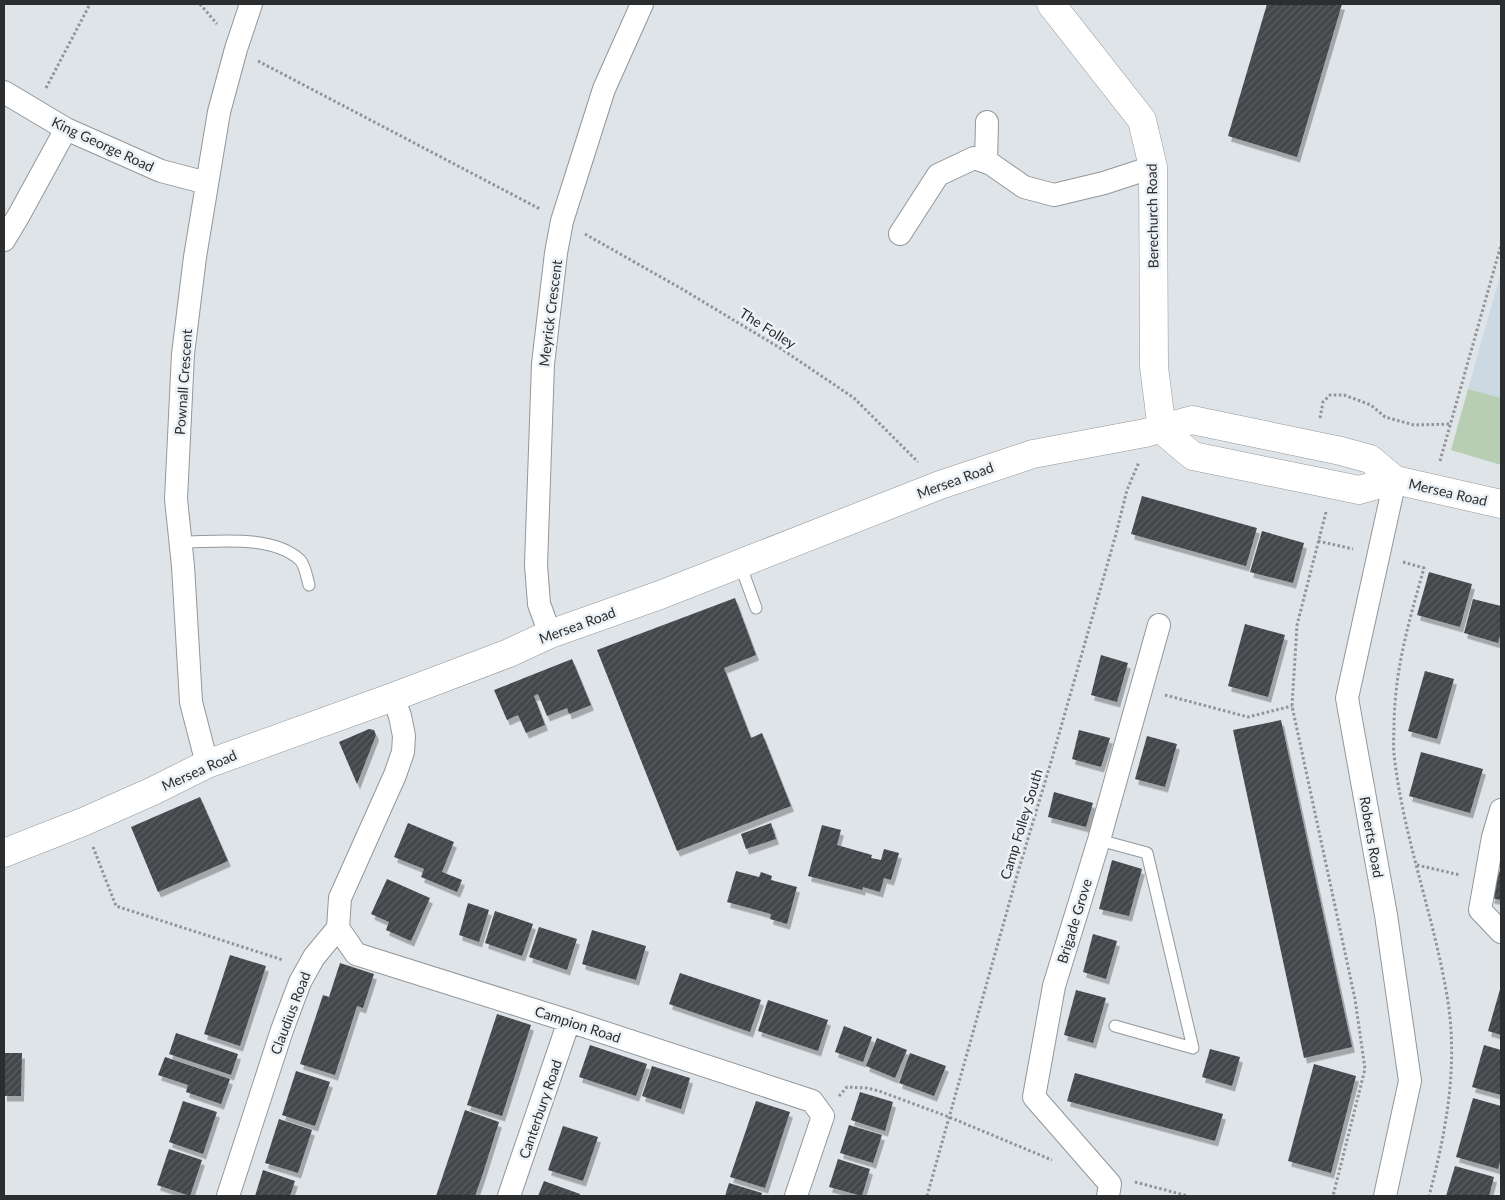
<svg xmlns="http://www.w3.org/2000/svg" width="1505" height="1200" viewBox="0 0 1505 1200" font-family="Lato,sans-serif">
<defs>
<pattern id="building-hatch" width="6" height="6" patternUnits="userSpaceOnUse" patternTransform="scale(1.25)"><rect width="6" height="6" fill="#42464a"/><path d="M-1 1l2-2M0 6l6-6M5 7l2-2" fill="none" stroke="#5b5e62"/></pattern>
<filter id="shadow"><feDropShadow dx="3" dy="5.5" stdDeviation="0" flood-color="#0004"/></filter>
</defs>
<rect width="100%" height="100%" fill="#dfe4e8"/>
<path fill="#cdd9e2" d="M1501 272V398L1468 389Z"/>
<path fill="#b7ceb2" d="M1468 389 1501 398V465L1451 450Z"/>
<path fill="url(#building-hatch)" filter="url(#shadow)" d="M1267 4H1342L1297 157 1228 136Z
M1142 496 1257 528 1246 566 1131 534Z
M1262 531 1304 543 1293 583 1250 572Z
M1429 572 1472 584 1460 627 1417 615Z
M735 598 756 655 724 668 751 738 762 733 791 806 677 851 597 650Z
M1473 599 1501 606V632L1498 643 1464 633Z
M1245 624 1285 635 1268 697 1228 686Z
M1101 655 1128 663 1117 702 1091 695Z
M572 659 591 705 569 714 567 708 547 716 538 694 534 696 545 725 526 733 518 715 507 720 494 690Z
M1425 671 1454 679 1437 739 1408 731Z
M1281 720 1352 1047 1304 1058 1233 730Z
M369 729 374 730 376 735 357 784 339 742Z
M1079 730 1110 738 1101 767 1072 759Z
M1147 736 1177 744 1165 787 1135 779Z
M1421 752 1483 769 1470 813 1409 796Z
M1054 792 1093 803 1086 827 1048 817Z
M200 797 228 861 158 892 131 827Z
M408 823 454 842 442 872 462 880 457 892 421 877 424 869 394 857Z
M771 823 776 839 746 849 741 834Z
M822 825 841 830 837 845 872 855 871 858 881 860 884 849 899 853 891 880 884 878 880 892 863 887 862 890 808 876Z
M1112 860 1142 869 1129 916 1099 909Z
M1501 867V900L1491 898Z
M736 871 759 877 761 872 772 876 771 880 797 887 787 924 770 919 771 914 727 902Z
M387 879 430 898 411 941 386 930 389 922 371 914Z
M468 903 489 910 479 942 459 935Z
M495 911 533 924 522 956 485 943Z
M539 927 577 939 567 970 529 957Z
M592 930 646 946 636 980 582 964Z
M1093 934 1117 941 1106 979 1083 972Z
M230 955 266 966 240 1046 204 1034Z
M340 963 374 974 363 1008 357 1006 335 1075 300 1064 323 995 329 997Z
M680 973 761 1000 750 1032 669 1004Z
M1501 986V1035L1488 1031Z
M1076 990 1106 998 1093 1043 1064 1035Z
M768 1000 828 1020 818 1051 758 1031Z
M497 1014 531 1025 502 1116 467 1105Z
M844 1026 872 1037 863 1062 835 1052Z
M176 1033 238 1054 231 1075 169 1054Z
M877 1038 907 1050 895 1078 866 1066Z
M590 1045 647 1064 636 1096 579 1077Z
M1484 1045 1501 1050V1095L1472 1087Z
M1210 1049 1240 1057 1232 1086 1202 1077Z
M4 1053H22L21 1096H4Z
M910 1053 946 1066 934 1096 899 1083Z
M165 1057 230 1079 221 1104 186 1092 188 1085 158 1075Z
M1314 1064 1356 1076 1331 1173 1288 1161Z
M652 1066 690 1078 681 1109 642 1096Z
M296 1071 330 1082 315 1126 282 1115Z
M1075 1073 1223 1114 1215 1141 1067 1101Z
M860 1092 893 1102 885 1131 851 1120Z
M1473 1098 1501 1106V1159L1498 1169 1456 1157Z
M183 1101 217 1112 203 1154 169 1142Z
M756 1101 790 1112 765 1188 730 1177Z
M465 1110 499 1122 482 1176 475 1196H436Z
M279 1119 312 1130 298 1173 265 1163Z
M849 1125 882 1135 873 1163 840 1153Z
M563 1126 598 1137 583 1181 548 1170Z
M169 1149 202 1160 190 1196 157 1185Z
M838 1159 870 1169 862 1196 829 1187Z
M1455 1166 1494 1177 1489 1196H1446Z
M263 1170 295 1181 290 1196H255Z
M544 1181 580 1194 579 1196H538Z
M729 1183 762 1193 761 1196H725Z"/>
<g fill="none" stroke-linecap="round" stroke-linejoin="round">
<defs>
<path id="lane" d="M181 542C216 542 272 534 300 560 305 565 307 578 309 585
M740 564 756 608
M1099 840 1147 853 1193 1048 1115 1026"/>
<path id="street" d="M4 92 66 129 161 171 207 183
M986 162 987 122
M900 234 938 175 974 158 991 164 1024 187 1054 195 1104 183 1153 167
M4 240 19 215 66 129
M550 634 539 604 536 565 543 364 556 253 562 221 604 89 642 4
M207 764 191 702 183 566 176 499 183 354 195 257 219 112 236 49 251 4
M1501 810 1493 837 1480 910 1501 932
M338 928 356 954 569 1021 812 1101 823 1116 796 1196
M228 1196 282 1030 300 982 314 957 338 928 340 898 395 775 403 752 404 736 400 716 393 697
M509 1196 569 1021
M1108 1196 1110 1184 1034 1097 1054 986 1099 840 1159 625
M1385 1196 1410 1081 1386 915 1347 698 1395 480"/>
<path id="secondary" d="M1051 4 1142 120 1153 167 1154 367 1162 430
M1162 430 1193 456 1359 490 1395 480 1501 504
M4 853 83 822 153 791 207 764 393 697 509 653 550 634 660 595 940 485 1033 454 1145 433 1192 420 1341 451 1370 459 1395 480"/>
</defs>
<use href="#lane" stroke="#92979b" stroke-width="13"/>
<use href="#street" stroke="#92979b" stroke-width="24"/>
<use href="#secondary" stroke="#92979b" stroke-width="29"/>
<path stroke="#909497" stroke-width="3" stroke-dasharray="2.5 2.5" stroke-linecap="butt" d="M200 4 217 24
M258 61 540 209
M46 88 90 4
M585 234 682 289 780 348 854 398 918 462
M1320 418 1323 402 1330 395H1344L1371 405 1385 417 1414 425 1450 424
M1440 461 1501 245
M1326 512 1297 625 1292 706 1355 999 1365 1069 1333 1196
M1318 541 1353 549
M1403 562 1424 568C1409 621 1395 668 1394 724 1394 734 1393 744 1394 754 1403 838 1435 918 1448 1002 1458 1067 1446 1133 1429 1196
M1165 695 1248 717 1292 706
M93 847 116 906 283 960
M1417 865 1460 875
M839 1096 847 1087 867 1088 879 1091 949 1117 1052 1160
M1135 1182 1188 1196
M927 1196 1018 872 1051 762 1116 534 1127 490 1139 462"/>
<use href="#lane" stroke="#fff" stroke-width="11"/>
<use href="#street" stroke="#fff" stroke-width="22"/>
<use href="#secondary" stroke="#fff" stroke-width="28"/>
</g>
<g text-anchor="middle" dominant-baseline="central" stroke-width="5" stroke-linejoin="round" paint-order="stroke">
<g font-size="14" fill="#2b2d2f" stroke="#ecf1f5">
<text transform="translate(103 144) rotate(25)">King George Road</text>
<text transform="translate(1152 216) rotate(-91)">Berechurch Road</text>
<text transform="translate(550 313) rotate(-83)">Meyrick Crescent</text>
<text transform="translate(768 328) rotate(32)">The Folley</text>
<text transform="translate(183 382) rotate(-86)">Pownall Crescent</text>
<text transform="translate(955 480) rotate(-20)">Mersea Road</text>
<text transform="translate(1448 492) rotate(13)">Mersea Road</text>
<text transform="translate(577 625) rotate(-20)">Mersea Road</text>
<text transform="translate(199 770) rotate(-24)">Mersea Road</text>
<text transform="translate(1021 824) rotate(-73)">Camp Folley South</text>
<text transform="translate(1372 837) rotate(80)">Roberts Road</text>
<text transform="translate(1074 921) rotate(-73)">Brigade Grove</text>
<text transform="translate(290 1013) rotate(-69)">Claudius Road</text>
<text transform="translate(578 1024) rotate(18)">Campion Road</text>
<text transform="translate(540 1109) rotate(-71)">Canterbury Road</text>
</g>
</g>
<rect width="1505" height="1200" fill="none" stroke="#2b2d2f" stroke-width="10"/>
</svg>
